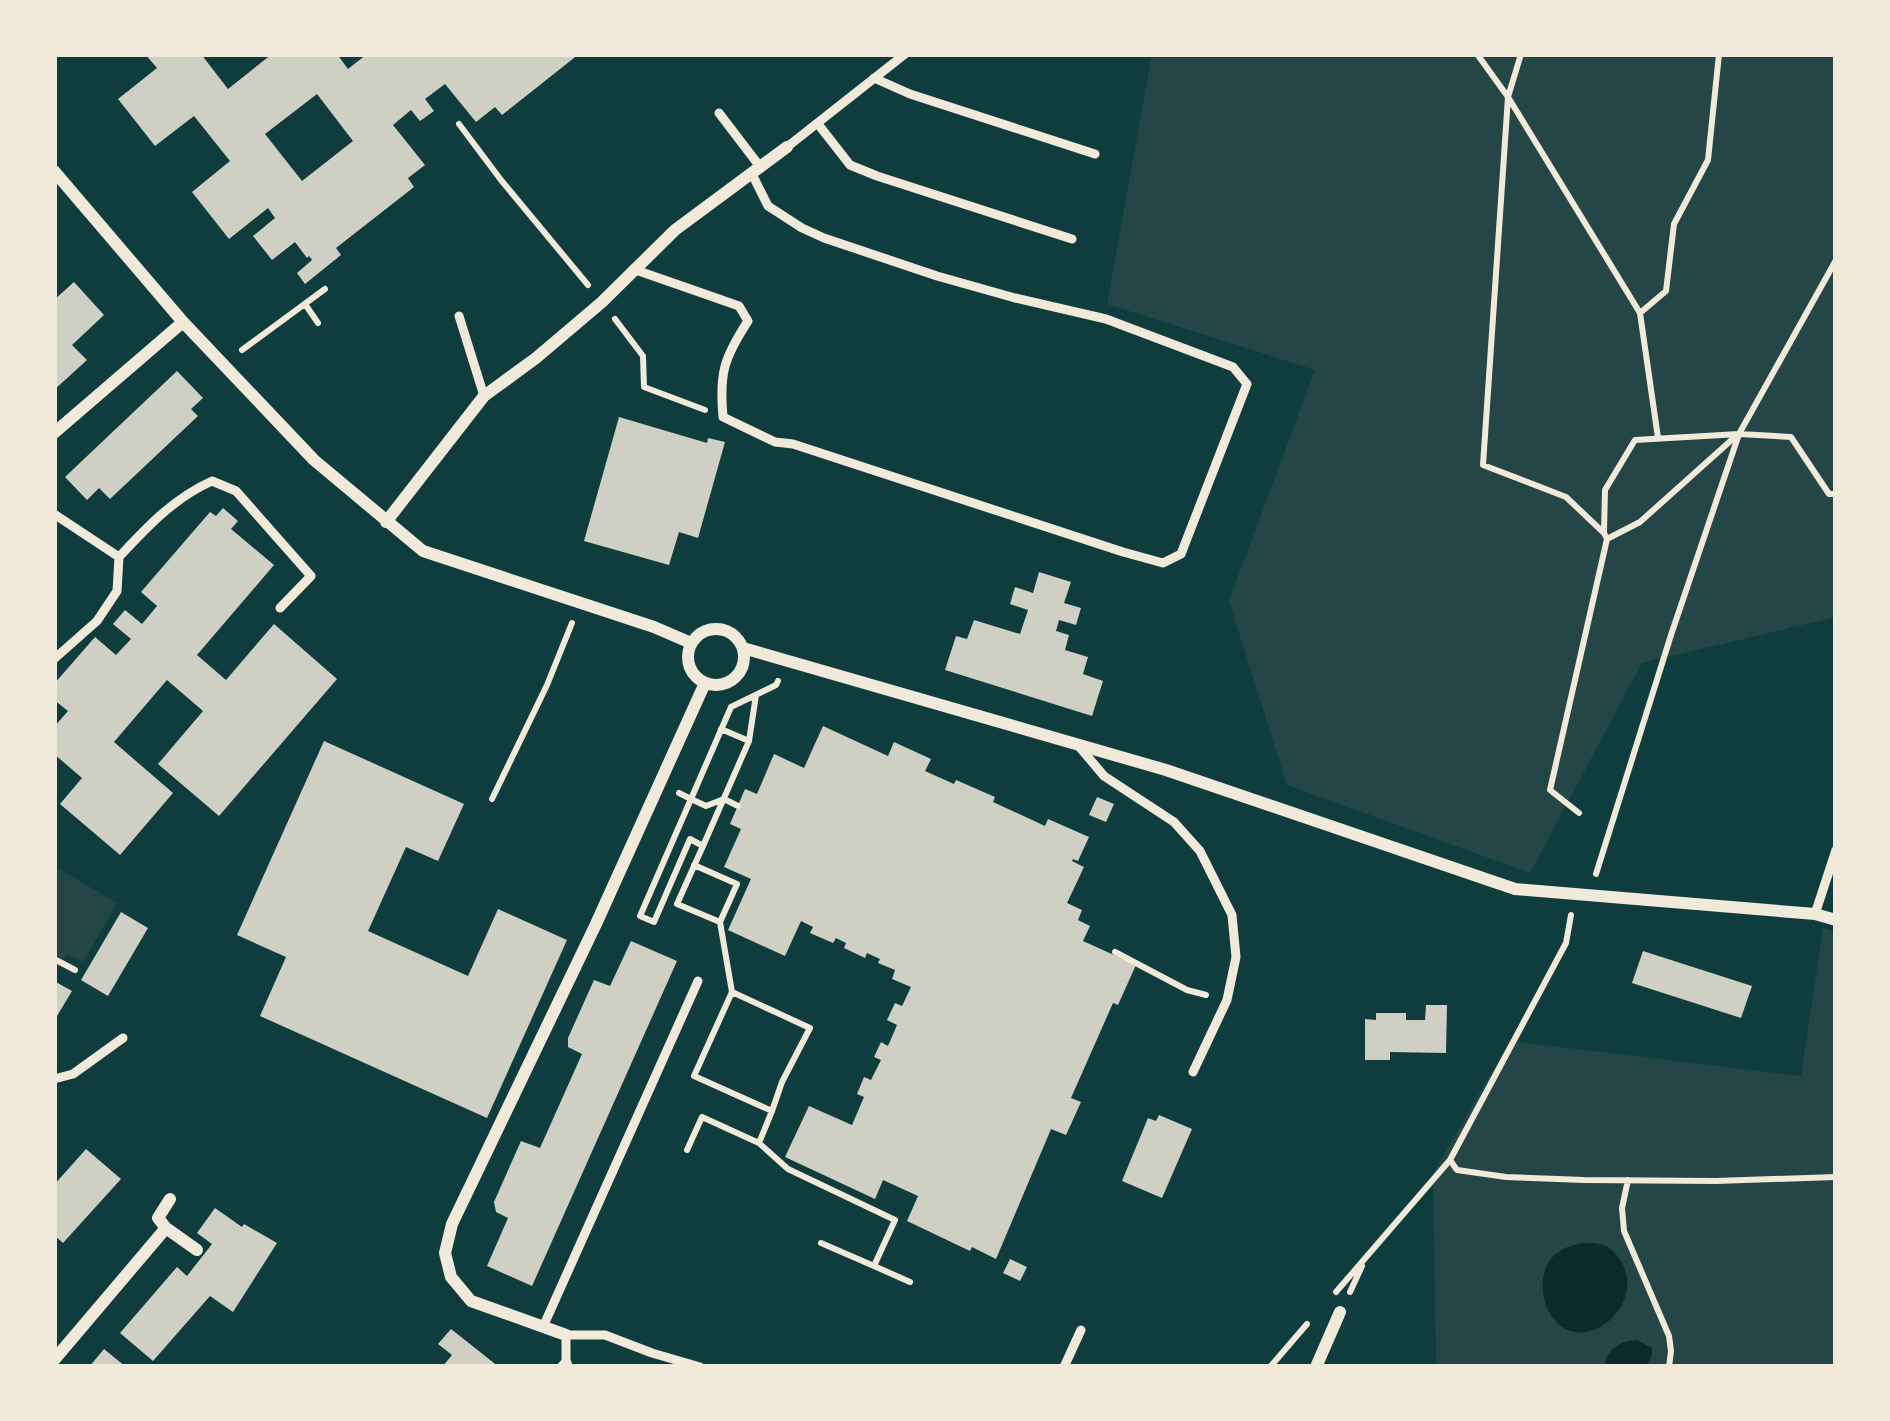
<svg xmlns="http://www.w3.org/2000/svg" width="1890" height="1421" viewBox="0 0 1890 1421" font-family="'Varela Round',sans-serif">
<rect width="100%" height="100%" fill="#0f3d3e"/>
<path fill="#244646" d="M1152 54H1836V617L1642 663 1530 873 1287 785 1229 601 1315 370 1107 304Z
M54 866 117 903 83 962 67 954 63 959 54 955Z
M1823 928 1836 932V1367H1436L1433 1173 1510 1041 1801 1076Z"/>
<path fill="#0a2a2b" d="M1583 1243C1603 1243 1612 1245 1622 1263 1645 1306 1587 1354 1556 1322 1540 1304 1536 1269 1557 1253 1564 1247 1574 1245 1583 1243Z
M1637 1340 1652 1348V1355L1646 1367H1604C1607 1349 1620 1341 1637 1340Z"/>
<path fill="#cfcfc3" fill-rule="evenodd" d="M145 54H201L228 89 272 54H337L348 69 367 54H579L502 115 495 107 476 122 445 84 425 99 434 111 420 121 411 110 393 125 425 165 408 178 414 187 336 248 341 255 305 284 297 273 312 260 309 256 307 258 295 242 272 260 253 236 275 218 268 208 229 239 192 192 230 161 194 116 155 146 118 99 157 68ZM317 94 353 141 302 181 265 134Z
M74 282 104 315 72 345 87 360 54 390V331L57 329 54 326V300Z
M177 371 203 398 191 409 198 416 110 499 99 488 87 500 65 477Z
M619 417 707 443 708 438 725 442 698 538 679 532 669 565 584 541Z
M223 508 238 521 231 529 274 565 197 655 226 680 274 624 337 679 219 816 158 764 203 711 167 680 114 742 173 793 120 855 60 804 82 778 54 754V727L68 711 54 700V684L95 637 116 655 131 639 113 624 125 610 142 624 157 606 141 592 210 512 216 516Z
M1039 572 1071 582 1064 603 1081 608 1076 625 1059 620 1056 631 1069 635 1065 650 1088 657 1083 674 1103 681 1092 716 945 670 956 636 967 639 974 620 1020 634 1028 610 1010 604 1015 587 1033 593Z
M823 726 888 756 894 742 931 759 925 771 954 784 956 780 995 797 993 802 1045 826 1048 819 1089 837 1078 861 1073 859 1072 861 1084 867 1067 903 1082 910 1078 920 1090 926 1083 941 1136 965 1118 1005 1113 1003 1071 1098 1081 1102 1066 1135 1051 1129 996 1259 972 1247 970 1251 907 1221 918 1196 883 1180 875 1199 785 1157 809 1106 852 1125 864 1097 857 1094 864 1077 871 1080 881 1060 874 1057 881 1042 888 1046 897 1025 887 1020 895 1003 902 1006 911 987 892 979 895 970 878 963 880 959 867 953 865 958 844 948 846 943 836 938 833 943 810 933 813 927 801 921 785 956 728 930 751 879 724 867 741 829 730 824 745 789 757 794 774 754 804 768Z
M324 741 464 804 438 861 406 847 368 931 468 976 498 909 567 940 487 1118 260 1016 286 957 237 935Z
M1097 797 1114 804 1106 822 1089 815Z
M121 912 148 928 108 996 81 980Z
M631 941 677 961 532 1286 487 1266 508 1218 496 1212 494 1202 521 1141 540 1148 582 1054 568 1047V1038L594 980 610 986Z
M1643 951 1752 986 1741 1018 1632 983Z
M54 981 72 991 54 1021Z
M1426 1005H1447L1446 1053 1390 1052V1060H1365V1019L1376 1020V1013H1406V1020H1425Z
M1159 1115 1192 1129 1162 1198 1122 1181 1148 1118 1156 1121Z
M86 1149 121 1179 63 1243 54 1235V1185Z
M215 1208 242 1227 244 1224 277 1243 233 1312 210 1296 153 1361 120 1333 177 1267 187 1276 212 1244 197 1233Z
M1010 1259 1027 1267 1020 1281 1003 1273Z
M451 1329 499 1367H442L452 1355 438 1344Z
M104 1349 126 1367H89Z"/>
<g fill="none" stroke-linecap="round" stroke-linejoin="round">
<path stroke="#f1e9da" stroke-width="6" d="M1477 54 1508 97 1640 313 1658 438
M1521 54 1508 97 1483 465 1566 497 1604 533 1607 539
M459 124 501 180 588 285
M305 304 318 323
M1640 313 1666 291 1674 224 1708 160 1719 54
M615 319 643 356 644 387 705 410
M242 350 325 289
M1604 532 1605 490 1635 440 1739 434 1791 437 1829 494H1836
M721 729 749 741
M679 793 691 799 640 916 654 922 690 839 703 846 749 741 756 695
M492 799 547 685 572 623
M738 806 724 799 706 806 691 799 731 707 776 685 778 681
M1579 813 1550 790 1607 539 1640 522 1736 436
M694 865 737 884 720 922 677 904 703 846
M1596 874 1671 635 1739 434 1836 260
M720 922 732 992 694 1076 772 1111 782 1082 810 1028 732 992
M1115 952 1187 990 1206 995
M54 959 75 970
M759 1143 788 1169 895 1220 874 1266 821 1243
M687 1150 702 1117 759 1143 772 1111
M1450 1160 1457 1170 1506 1177 1584 1180 1716 1181 1836 1177
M1628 1180 1622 1208 1624 1231 1669 1336 1671 1351 1669 1367
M874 1266 910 1282
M1336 1292 1450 1160 1566 943 1571 915
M1350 1292 1362 1266
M1270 1367 1307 1324"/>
<path stroke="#f1e9da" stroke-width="9" d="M874 78 910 94 1095 154
M719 113 761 168
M818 124 850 165 877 176 1072 239
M787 147 905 54
M633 269 739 306 748 321C724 358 719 373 723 417L775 442 793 444 1123 552 1163 563 1181 554 1247 384 1233 367 1106 319 1015 298 937 276 824 238 802 228 768 206 752 174
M459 316 484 396
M54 514 119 557C148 526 174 498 212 481L236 491 311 576 280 608
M54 659 97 621 117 591 119 557
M1077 744 1104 776 1174 822 1200 851 1232 915 1236 957 1227 1000 1193 1072
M1815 914 1836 850
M54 1079 73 1074 123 1038
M543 1327 698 981
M566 1364V1335H605L652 1353 700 1367
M1064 1367 1081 1330"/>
<path stroke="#f1e9da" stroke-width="12" d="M54 171 183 322 314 460 423 551 654 627 691 643
M54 433 183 322
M386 522 484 396 536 358 602 302 675 230 787 147
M688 657a28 28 0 1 1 56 0a28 28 0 1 1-56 0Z
M743 648 1166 770 1515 889 1815 914 1836 920
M166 1228 158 1218 170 1199
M566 1335 471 1301 451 1277 445 1253 452 1224 596 924 705 683
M54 1360 166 1228 197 1250
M563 1367 566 1364
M1316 1367 1340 1312"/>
</g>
<rect width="1890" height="1421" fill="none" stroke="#f1e9da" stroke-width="114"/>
</svg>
